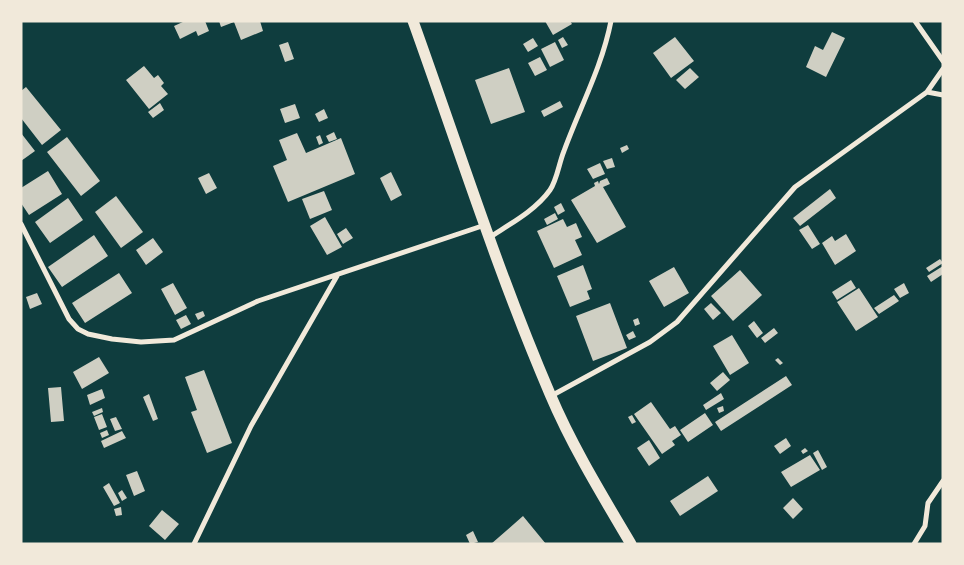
<svg xmlns="http://www.w3.org/2000/svg" width="964" height="565" viewBox="0 0 964 565" font-family="Rubik,sans-serif">
<rect width="100%" height="100%" fill="#0f3d3e"/>
<path fill="#cfcfc3" d="M185 21H205L209 31 198 36 196 31 180 39 174 26Z
M219 21H260L263 31 241 40 234 22 221 27Z
M545 21H570L572 24 553 35Z
M832 32 845 38 826 77 806 67 815 46 823 50Z
M563 37 568 45 562 48 558 40Z
M675 37 694 61 671 78 653 53Z
M533 38 538 46 528 52 523 44Z
M288 42 294 59 285 62 279 45Z
M555 42 564 60 550 67 541 49Z
M540 57 547 70 535 76 528 63Z
M144 66 154 78 158 75 164 83 161 86 168 94 149 109 126 80Z
M509 68 525 112 491 124 475 80Z
M690 68 699 77 685 89 676 80Z
M26 87 61 130 42 145 21 118V91Z
M560 101 563 107 544 117 541 111Z
M160 103 164 110 153 118 148 112Z
M295 104 300 118 285 123 280 109Z
M324 109 328 118 319 122 315 114Z
M334 132 337 139 329 142 326 136Z
M21 133 35 151 21 161Z
M297 133 306 153 341 138 355 174 288 202 273 166 287 160 279 140Z
M320 135 323 143 319 145 316 137Z
M67 137 100 181 81 196 47 152Z
M627 145 629 149 622 153 620 148Z
M612 158 615 167 607 169 603 161Z
M600 163 605 174 593 179 587 169Z
M48 171 62 194 29 215 21 203V188Z
M391 172 402 195 391 201 380 178Z
M209 173 217 188 206 194 198 178Z
M607 178 610 184 603 187 626 227 597 243 571 200 595 186 594 183 598 181 599 184 600 181Z
M830 189 836 198 800 226 793 218Z
M324 191 332 210 310 219 302 199Z
M116 196 143 232 121 248 95 212Z
M68 198 83 220 50 243 35 222Z
M561 203 565 211 558 215 554 207Z
M555 213 558 219 547 225 544 219Z
M325 217 342 247 327 255 310 226Z
M563 219 567 227 576 223 582 237 575 240 582 255 554 268 537 231Z
M808 225 820 244 812 249 799 230Z
M346 228 353 238 343 244 337 234Z
M846 234 856 251 835 265 822 243 832 236 835 241Z
M94 235 108 256 62 287 48 267Z
M153 238 163 252 146 265 136 250Z
M940 259 943 263 929 272 926 268Z
M583 265 592 289 587 291 590 299 570 307 557 276Z
M943 266V274L931 282 927 276Z
M674 267 689 293 664 307 649 281Z
M740 270 762 295 733 321 711 296Z
M119 273 132 293 85 323 72 303Z
M851 280 856 288 837 300 832 292Z
M173 283 187 308 175 315 161 289Z
M904 283 909 293 900 298 894 289Z
M859 288 878 317 856 331 837 302Z
M37 293 42 304 30 309 26 297Z
M894 295 899 301 879 314 874 308Z
M610 303 627 348 593 361 576 316Z
M711 303 721 313 713 320 704 309Z
M203 311 205 316 198 320 195 314Z
M186 315 191 324 181 329 176 320Z
M638 318 640 324 635 326 633 320Z
M754 321 763 333 757 338 748 326Z
M774 328 778 333 765 343 761 338Z
M633 331 636 337 629 340 626 335Z
M732 335 749 363 730 375 713 346Z
M99 357 109 373 82 389 73 372Z
M778 358 783 363 780 365 775 360Z
M204 370 232 443 207 453 191 412 197 410 185 377Z
M723 372 730 380 717 391 710 383Z
M786 376 792 385 721 431 715 422Z
M61 387 64 421 51 422 48 388Z
M102 389 105 398 90 405 87 395Z
M721 393 724 399 706 410 703 405Z
M149 394 158 419 153 421 143 397Z
M651 402 670 429 675 426 681 435 672 441 675 445 662 454 634 414Z
M723 406 724 411 719 413 717 408Z
M102 408 103 412 94 416 92 412Z
M705 413 713 425 688 442 680 430Z
M102 414 107 427 99 430 94 417Z
M632 415 636 422 632 424 628 417Z
M116 417 122 429 115 431 110 419Z
M107 430 109 435 102 438 100 433Z
M122 431 126 438 104 448 101 441Z
M786 438 791 446 780 454 774 446Z
M649 440 660 458 649 466 637 448Z
M805 448 808 451 803 454 801 451Z
M818 450 827 467 822 470 813 453Z
M810 455 820 470 791 487 781 472Z
M137 471 145 491 134 496 126 475Z
M708 476 718 491 680 516 670 501Z
M109 483 120 503 114 506 103 487Z
M122 490 127 498 122 501 118 493Z
M793 498 803 509 793 519 783 508Z
M121 507 122 515 116 516 114 509Z
M162 510 179 524 165 540 149 526Z
M523 516 546 544H491Z
M473 531 478 542 470 544 466 535Z"/>
<g fill="none" stroke-linecap="round" stroke-linejoin="round">
<path stroke="#f1e9da" stroke-width="5" d="M915 21 943 61
M927 92 943 69
M21 224 69 319 78 329 88 334 112 339 141 342 174 340 258 301 485 225
M490 237C510 224 536 210 550 190 557 180 559 163 564 151 580 107 602 67 611 21
M551 396 650 342 677 322 795 187 927 92 943 95
M194 544 251 426 337 276
M914 544 925 526 928 503 943 481"/>
<path stroke="#f1e9da" stroke-width="11" d="M413 21C458 146 498 273 550 394 572 446 602 495 631 544"/>
</g>
<rect width="964" height="565" fill="none" stroke="#f1e9da" stroke-width="45"/>
</svg>
